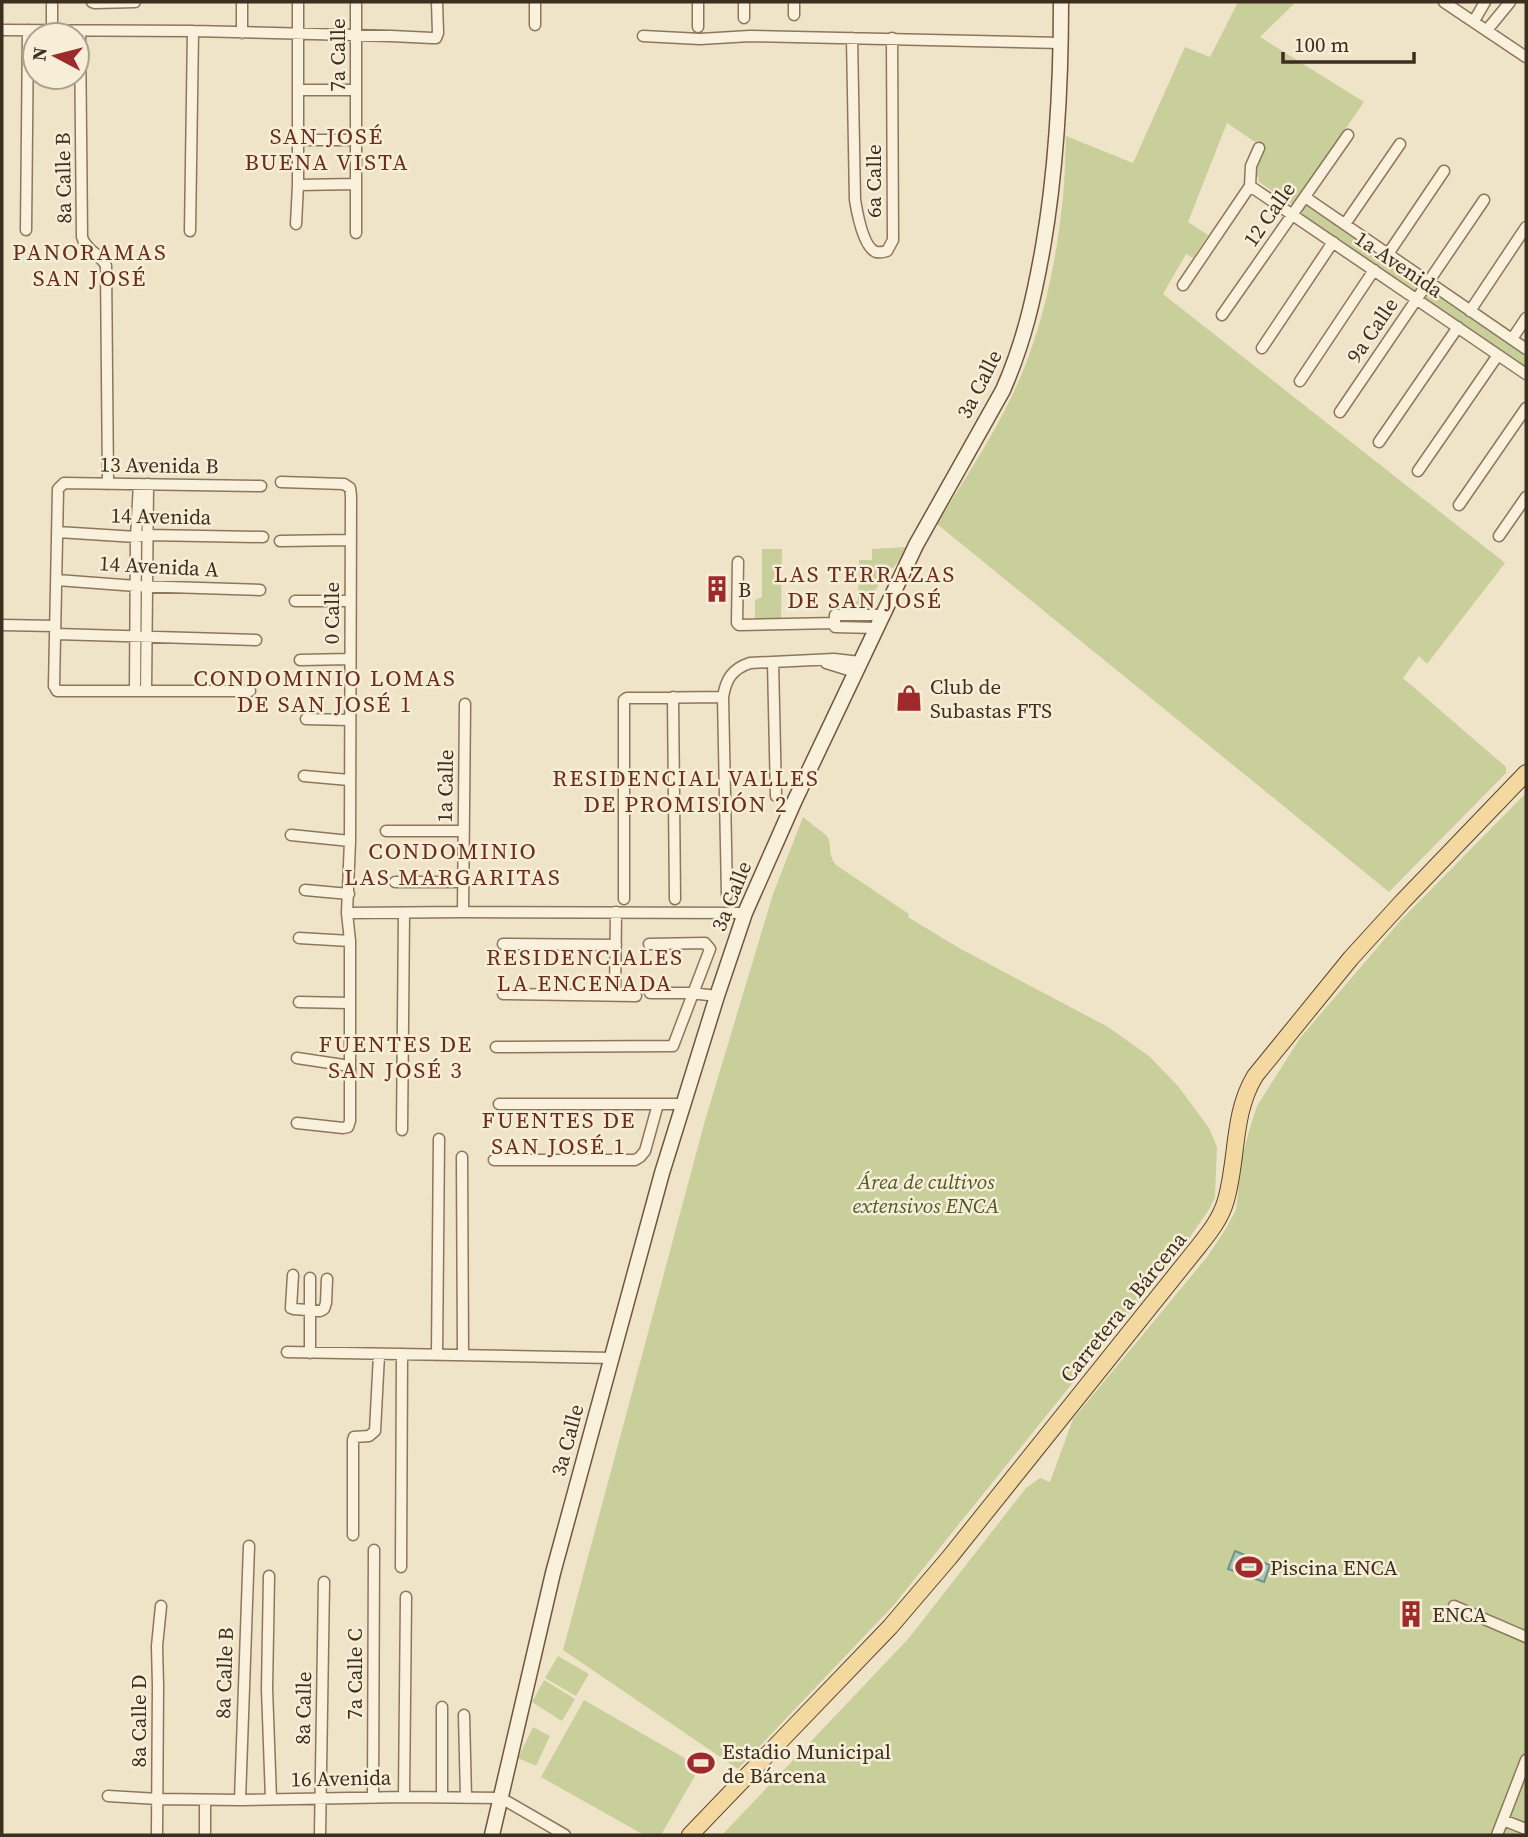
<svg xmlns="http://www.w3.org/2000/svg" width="1528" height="1837" viewBox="0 0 1528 1837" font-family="'Source Serif 4',serif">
<rect width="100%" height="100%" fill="#f0e4c8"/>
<path fill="#c9cf9b" d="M1238 2H1296L1260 37 1364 102 1293 205 1259 182 1257 174 1251 169 1264 148 1227 123 1188 222 1208 235 1193 258 1186 254 1163 294 1505 563 1427 664 1419 656 1403 678 1506 767V773L1389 892 937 524C967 475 1001 425 1023 371 1044 319 1056 261 1062 206 1065 183 1065 159 1066 136L1133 163 1185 47 1210 57Z
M1305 197 1526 349V374L1292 215Z
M906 547 901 558 893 568H885L880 583 874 592 868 603 867 604V606H874L870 610 840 611V608H853V602L858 601 859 560H872V549Z
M762 549H782L781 619H755V600L762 597Z
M1526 793V1835H722L909 1638 1026 1488 1040 1478 1050 1482 1073 1419 1207 1257 1225 1230 1236 1210 1242 1158 1249 1131 1257 1106 1300 1038 1401 920Z
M803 817 827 836C833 846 826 851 836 865L909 914 908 917 959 948 1108 1027 1149 1056 1178 1086 1209 1128 1217 1147 1215 1197 1210 1208 1190 1237 893 1606 738 1769 563 1650 704 1124 773 894Z
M558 1656 589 1674 576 1696 545 1678Z
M544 1680 575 1699 562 1721 532 1702Z
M584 1700 700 1767 661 1835H644L541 1777Z
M533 1727 550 1736 536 1766 518 1758Z"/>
<path fill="#a9c4bc" stroke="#6f938a" stroke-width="2" d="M1235 1551 1270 1565 1264 1582 1228 1569Z"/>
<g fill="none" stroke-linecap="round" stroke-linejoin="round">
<defs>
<path id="minor" d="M92 2 95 3 135 2
M356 2V233
M1444 2 1526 57
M794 15V2
M744 18V2
M1474 21 1485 2
M535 25V2
M698 27V2
M2 30 193 31 391 36 432 38H436L438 33 437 2
M52 30V2
M1487 30 1510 2
M80 31 82 237C86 251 101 254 106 266L108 484
M242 33V2
M643 36 700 39 750 36 1061 43
M852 38 855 200C857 212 863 247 876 252 880 253 883 252 887 251L893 240 892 38
M298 90H356
M297 140H357
M298 185 356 184
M1250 186 1526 374
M1305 197 1526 349
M296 224 298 185V2
M1345 224 1400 144
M26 230 28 30
M190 231 193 31
M1388 254 1444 171
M1183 285 1250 186 1251 166 1259 148
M1470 311 1526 227
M1222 315 1348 135
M1512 339 1526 318
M1262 348 1333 242
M1300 381 1374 270
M1340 412 1484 200
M1379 442 1458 327
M1418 471 1498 355
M281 482 344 484 350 488 351 496 350 841 347 913 350 941V1121L348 1127 343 1128 297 1123
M1459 505 1526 408
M58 532 136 537 147 535 263 537
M1499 536 1526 497
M280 541 350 540
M738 562 737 623 739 625 835 623
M57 580 136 586 260 590
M295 601H350
M2 625 55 626
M876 628 835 627V615H882
M56 634 256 640
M300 660 350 659
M773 662 776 796
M826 663 855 672
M135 691 136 537 139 484
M146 691 148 484
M250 691H57L54 686 58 489 64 483 261 486
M673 697 675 899
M306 719 350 720
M304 776 349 780
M386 831H463
M291 835 350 841
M395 882H463
M305 890 349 894
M727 895 723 697C726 679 732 669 750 663L834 659 860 662
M624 899V700L627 698 723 697
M463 912 465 704
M347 913 463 912 745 913
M299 938 350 941
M503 944 616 945
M650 993H691L717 996
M503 994 636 996
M615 995 616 912
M299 1002 349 1003
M496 1047 673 1046 710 949 705 943 649 944
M297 1058 350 1066
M499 1104H683
M402 1130 404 913
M462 1157 463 1355
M494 1160H635L640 1157 645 1151 658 1104
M293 1275 291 1308 294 1309 320 1311 324 1309 326 1303 327 1279
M310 1278V1353
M287 1352 612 1358
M437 1355 439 1139
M353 1535V1440L354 1437 369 1436 375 1431 379 1355
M401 1567 402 1354
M269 1576 267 1689 271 1799
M1454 1606 1526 1637
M442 1707V1797
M464 1715 466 1798
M108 1796 158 1799 240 1800 404 1797 501 1798 565 1835
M404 1797 406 1597
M373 1798 374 1550
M240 1800 249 1546
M1503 1820 1526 1829
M157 1835 158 1686 157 1646 161 1606
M205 1835V1800
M320 1835 324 1582
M1497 1835 1526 1760"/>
<path id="secondary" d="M492 1835 553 1573 662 1173 717 996 745 913 795 800 916 545 1003 390C1024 342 1034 298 1043 247 1057 166 1061 84 1061 2"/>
<path id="primary" d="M690 1835 890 1627 949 1558 1198 1247C1210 1232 1221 1218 1226 1200 1238 1158 1232 1114 1255 1076L1351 958 1403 901 1526 773"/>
</defs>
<use href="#minor" stroke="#8d765c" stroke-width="13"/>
<use href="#secondary" stroke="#6f573f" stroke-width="17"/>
<use href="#primary" stroke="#5b4430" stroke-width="18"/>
<use href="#minor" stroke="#faf1dc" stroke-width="10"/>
<use href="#secondary" stroke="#faf1dc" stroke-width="14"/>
<use href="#primary" stroke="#f3d9a0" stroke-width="16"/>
</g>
<defs>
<symbol id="building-bare" viewBox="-9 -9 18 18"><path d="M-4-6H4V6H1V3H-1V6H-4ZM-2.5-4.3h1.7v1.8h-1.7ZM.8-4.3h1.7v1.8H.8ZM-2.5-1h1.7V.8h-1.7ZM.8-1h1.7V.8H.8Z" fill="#9e2a2b" stroke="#f7eed8" stroke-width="2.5" paint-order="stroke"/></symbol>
<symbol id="shop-bare" viewBox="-9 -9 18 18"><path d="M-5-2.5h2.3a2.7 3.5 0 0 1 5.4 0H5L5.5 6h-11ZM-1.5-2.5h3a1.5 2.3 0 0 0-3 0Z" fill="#9e2a2b" stroke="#f7eed8" stroke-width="2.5" paint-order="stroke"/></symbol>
<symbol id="stadium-bare" viewBox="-9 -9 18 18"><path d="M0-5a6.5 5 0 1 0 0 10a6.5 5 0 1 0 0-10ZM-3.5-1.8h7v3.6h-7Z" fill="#9e2a2b" stroke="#f7eed8" stroke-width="2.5" paint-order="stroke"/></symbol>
</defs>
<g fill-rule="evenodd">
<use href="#building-bare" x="698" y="570" width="38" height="38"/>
<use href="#shop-bare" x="890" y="679" width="38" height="38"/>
<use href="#stadium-bare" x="1230" y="1548" width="38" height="38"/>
<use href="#building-bare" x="1392" y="1595" width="38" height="38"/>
<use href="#stadium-bare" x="682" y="1744" width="38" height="38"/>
</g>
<g text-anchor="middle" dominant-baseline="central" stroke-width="5" stroke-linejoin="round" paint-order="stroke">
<g font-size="21" fill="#3d2e20" stroke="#f7eed8">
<text transform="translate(337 55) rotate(-90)">7a Calle</text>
<text transform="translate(63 178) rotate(-91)">8a Calle B</text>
<text transform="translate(873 181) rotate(-90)">6a Calle</text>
<text transform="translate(1269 214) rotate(-55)">12 Calle</text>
<text transform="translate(1399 264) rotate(34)">1a Avenida</text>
<text transform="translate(1372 330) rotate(-56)">9a Calle</text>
<text transform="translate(979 384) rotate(-63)">3a Calle</text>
<text transform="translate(159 465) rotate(1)">13 Avenida B</text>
<text transform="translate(161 516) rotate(1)">14 Avenida</text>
<text transform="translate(159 566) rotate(3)">14 Avenida A</text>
<text transform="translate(331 613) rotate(-90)">0 Calle</text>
<text transform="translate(445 786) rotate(-89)">1a Calle</text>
<text transform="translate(731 896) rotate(-68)">3a Calle</text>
<text transform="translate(1123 1307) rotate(-51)">Carretera a Bárcena</text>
<text transform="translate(567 1440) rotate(-75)">3a Calle</text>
<text transform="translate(224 1673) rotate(-88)">8a Calle B</text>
<text transform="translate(354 1674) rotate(-90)">7a Calle C</text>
<text transform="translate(303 1708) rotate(-89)">8a Calle</text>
<text transform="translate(138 1721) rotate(-90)">8a Calle D</text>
<text transform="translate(341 1778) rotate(-1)">16 Avenida</text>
</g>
<g font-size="21" fill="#3d2e20" stroke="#f7eed8" text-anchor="start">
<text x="738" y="589">B</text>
<text x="930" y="686">Club de<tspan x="930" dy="24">Subastas FTS</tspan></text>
<text x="1270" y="1567">Piscina ENCA</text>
<text x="1432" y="1614">ENCA</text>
<text x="722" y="1751">Estadio Municipal<tspan x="722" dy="24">de Bárcena</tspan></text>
</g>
<g font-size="21" font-style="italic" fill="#4d5a26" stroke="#f7eed8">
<text x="926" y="1181">Área de cultivos<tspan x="926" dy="24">extensivos ENCA</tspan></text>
</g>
<g font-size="23" letter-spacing="2" fill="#6b2e1e" stroke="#f7eed8">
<text x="327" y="136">SAN JOSÉ<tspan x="327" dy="26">BUENA VISTA</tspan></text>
<text x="90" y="252">PANORAMAS<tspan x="90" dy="26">SAN JOSÉ</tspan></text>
<text x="865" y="574">LAS TERRAZAS<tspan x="865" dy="26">DE SAN JOSÉ</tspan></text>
<text x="325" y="678">CONDOMINIO LOMAS<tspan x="325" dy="26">DE SAN JOSÉ 1</tspan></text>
<text x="686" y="778">RESIDENCIAL VALLES<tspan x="686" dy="26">DE PROMISIÓN 2</tspan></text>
<text x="453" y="851">CONDOMINIO<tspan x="453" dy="26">LAS MARGARITAS</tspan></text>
<text x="585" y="957">RESIDENCIALES<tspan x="585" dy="26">LA ENCENADA</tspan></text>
<text x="396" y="1044">FUENTES DE<tspan x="396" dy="26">SAN JOSÉ 3</tspan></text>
<text x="559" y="1120">FUENTES DE<tspan x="559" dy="26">SAN JOSÉ 1</tspan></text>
</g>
</g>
<rect width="1528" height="1837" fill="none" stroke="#3d2e20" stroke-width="7"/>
<g transform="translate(56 56) rotate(277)"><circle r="33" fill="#f7eed8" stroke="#ada18e" stroke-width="2"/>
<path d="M0-5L12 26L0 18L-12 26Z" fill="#9e2a2b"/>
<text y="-10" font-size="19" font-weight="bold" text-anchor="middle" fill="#3d2e20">N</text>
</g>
<path d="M1283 52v10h131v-10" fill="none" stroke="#3d2e20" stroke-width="3.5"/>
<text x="1294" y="52" font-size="21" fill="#3d2e20" stroke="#f7eed8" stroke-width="5" paint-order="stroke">100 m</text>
</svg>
